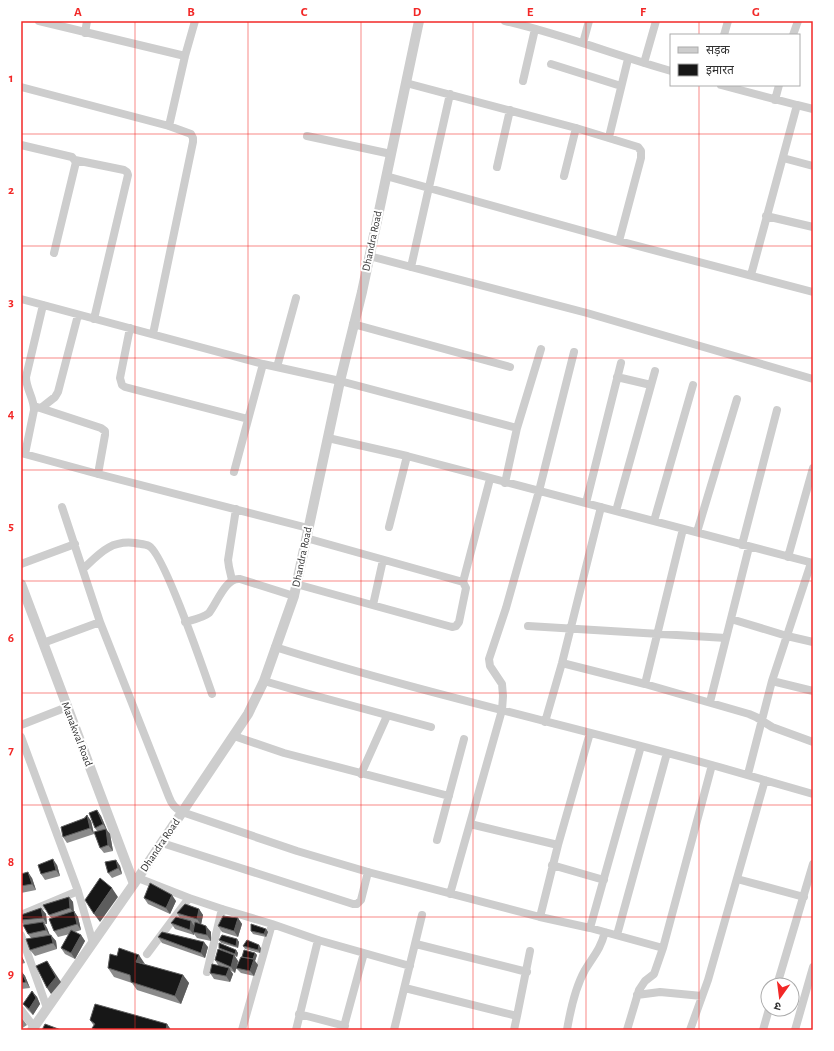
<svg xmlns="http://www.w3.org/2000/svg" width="834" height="1051" viewBox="0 0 834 1051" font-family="'Alegreya Sans','Noto Sans Devanagari',sans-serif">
<rect width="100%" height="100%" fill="#fff"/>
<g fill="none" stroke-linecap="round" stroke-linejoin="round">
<path stroke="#cdcdcd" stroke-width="8" d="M39 21 185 56 169 126
M505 21C561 34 615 55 671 71
M85 33 87 21
M724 35 728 21
M793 35 798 21
M583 43 589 21
M185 56 195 21
M644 63 656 21
M551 64 621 86
M523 81 535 29
M406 83 576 128 638 147 641 151V158L619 241
M721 85 797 105
M21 87 169 126 191 134 193 138V142L153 334
M775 100 779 85
M307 136 391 154
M609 137 628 59
M21 145 72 157 76 162 54 253
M783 158 813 166
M75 160 124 170 127 172 128 175 94 319
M497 167 510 110
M386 176 619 241 813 292
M564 176 576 128
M766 216 813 227
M369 256 587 313 813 379
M411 267 450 94
M751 275 797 105 813 109
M21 299 263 364 340 381 517 428
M353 324 510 367
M130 328 120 378 122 385 125 387 248 419
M277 367 296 298
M617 377 651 385
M34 406 101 428 105 431V435L98 474
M41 408 55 397 58 392 78 315
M328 438 407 456 813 563
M21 453 98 474 308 528
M25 454 34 410C34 398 26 389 26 377L43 305
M234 472 263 364
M505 483 517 428 541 349
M586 503 621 363
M62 507 100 622 169 797C172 805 175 808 182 812L297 851 368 872 540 917 590 928 663 948 654 974 645 981 639 990 627 1030
M616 511 655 371
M654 521 693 385
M389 527 407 456
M697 532 737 399
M742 545 777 410
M788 557 813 468
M21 564 75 544
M83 569C99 554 110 540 135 543 139 544 145 544 149 546 164 554 204 671 212 694
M232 580 229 567 228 560 236 509
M463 582 490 479
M296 584 452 627 456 626 459 622 466 588 463 582 306 538
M373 605 383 560
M731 619 787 636 813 642
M185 622C192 620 203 618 209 613 217 603 226 577 240 579L294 596
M528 626 726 638
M43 643 100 622
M275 647C419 692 567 725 712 765L663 948
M562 663 645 684 749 714 756 717 772 727 813 742
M264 681 309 694 431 727
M772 681 813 691
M645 684 683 529
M710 702 749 547
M545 722 562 663 601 507
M21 725 67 707
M234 736 284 753 449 796
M21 737 78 891 93 943
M712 765 813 794
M361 774 387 716
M748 774 772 681 811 563
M470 824 558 845
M437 840 464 739
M162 843 353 904H357L361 900 368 872
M552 865 604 880
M138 878 189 898 222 909 272 924 318 940 364 953 343 1030
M737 879 804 897
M450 894 502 710 503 696 502 684 490 666 489 659 506 608 539 491 574 352
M21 915 78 891
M540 917 558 845 590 733
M590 928 641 746
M21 935 47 1008
M617 935 667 753
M416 944 527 972
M364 953 410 966
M147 954 189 898
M207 972 222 909
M777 985 813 864
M405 988 517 1016 530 951
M637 995 660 992 702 996
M21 1010 34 1027
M299 1014 345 1026
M242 1030 272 924
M296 1030 318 940
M394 1030 422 915
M514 1030 517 1016
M567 1030C570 1012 576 986 585 970 594 955 600 950 605 932
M690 1030 708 980 765 780
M763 1030 769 1009
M795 1030 813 967"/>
<path stroke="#cdcdcd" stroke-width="10" d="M21 584 134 884
M32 1030 138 878 248 714 264 681 294 596 340 381 362 292 419 21"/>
</g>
<path fill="#8b8b8b" d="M97 810 101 816 107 830 110 834 113 851 104 853 100 848 97 831 95 828Z
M87 815 91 821 94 834 67 843 63 837Z
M116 860 120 866 122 874 112 878 108 873Z
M57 865 60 876 45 880 41 874Z
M21 874 32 878 36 890 21 893Z
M69 897 73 902 74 912 78 917 81 930 75 932 81 935 85 941 75 959 65 954 61 948 70 934 58 937 54 931 51 918 43 905Z
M144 898 176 901 170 914 148 904Z
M41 908 46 914 47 924H45L47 928 50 935 56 941 57 949 35 956 30 950 31 938 28 934 24 925 21 921V915Z
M199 909 203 915 201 924 211 932V941L197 938 194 934V935L175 929 171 923 180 918 177 913Z
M238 918 242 924 238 937 222 932 218 926Z
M266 929 268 932 266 937 253 934 251 931Z
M158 937 208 947 205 958 162 943Z
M237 939 239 942 238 948 221 943 219 940Z
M243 946 261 948 260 953 245 949Z
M219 948 236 950 238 953 237 957 235 956 238 961 235 973 230 970 233 974 230 982 214 979 210 973 218 965 215 960 221 950Z
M255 953 257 955 255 961 258 965 254 976 241 973 236 968 243 957H242Z
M21 955 25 963 21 964Z
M108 968 183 975 189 983 181 1004 137 990 132 983 114 977Z
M21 971 25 976 30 988 21 989Z
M32 991 37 997 40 1004 33 1015 27 1009 23 1004Z
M21 1017 27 1025 21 1029Z
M90 1020 167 1024 171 1030H93L92 1028 94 1026Z"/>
<path fill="#5d5d5d" d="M97 810 101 816 107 830 103 824Z
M87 815 91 821 94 834 90 828Z
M106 829 110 834 113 851 108 845Z
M53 859 57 865 60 876 56 870Z
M116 860 120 866 122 874 118 868Z
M28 872 32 878 36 890 32 884Z
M112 888 118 897 100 922 94 914Z
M172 895 176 901 170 914 166 908Z
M69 897 73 902 74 914 70 908Z
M41 908 46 914 47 924 43 918Z
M199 909 203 915 201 925 197 919Z
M74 911 78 917 81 930 77 924Z
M238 918 242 924 238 937 234 931Z
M191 921 195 927 193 932 194 934V935L190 930Z
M43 922 47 928 50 936 46 930Z
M206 926 211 932V941L207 935Z
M266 929 268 932 266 937 264 934Z
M51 935 56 941 57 949 53 943Z
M81 935 85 941 75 959 71 953Z
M237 939 239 942 238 948 236 946Z
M204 942 208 947 205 958 201 953Z
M259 945 261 948 260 953 258 950Z
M236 950 238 953 237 957 235 954Z
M255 953 257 955 255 961 258 965 254 976 250 971Z
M21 955 25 963 21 958Z
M139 955 145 964 136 962Z
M234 955 238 961 235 973 231 967Z
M47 961 61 982 51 994 47 988Z
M229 968 233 974 230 982 226 976Z
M21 971 25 976 30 988 26 982Z
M183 975 189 983 181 1004 175 996Z
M32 991 37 997 40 1004 33 1015 29 1009Z
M167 1024 171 1030H166Z"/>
<path fill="#171717" stroke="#5d5d5d" d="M97 810 103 824 95 828 89 813Z
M87 815 90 828 63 837 61 827 85 818Z
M106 829 108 845 100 848 94 832Z
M53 859 56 870 41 874 38 865Z
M116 860 118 868 108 873 105 862Z
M28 872 32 884 21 886V874Z
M100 878 112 888 94 914 85 900Z
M150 883 172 895 166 908 144 898Z
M69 897 70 908 49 915 43 905Z
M185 904 199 909 197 919 177 913Z
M41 908 43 918 21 920V915Z
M74 911 77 924 54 931 49 919Z
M223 916 238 918 234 931 218 926Z
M176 917 191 921 190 930 171 923Z
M43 922 46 930 28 934 23 925Z
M195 922 206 926 207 935 193 932Z
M251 924 266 929 264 934 251 931Z
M71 930 81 935 71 953 61 948Z
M162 932 204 942 201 953 158 937Z
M51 935 53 943 30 950 26 939Z
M222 935 237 939 236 946 219 940Z
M247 940 259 945 258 950 243 946Z
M219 943 236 950 235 954 219 948Z
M119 948 139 955 136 962 183 975 175 996 131 982 130 975 108 968 110 954 117 956Z
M218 949 234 955 231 967 215 960Z
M244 950 255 953 253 959 242 957Z
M241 957 254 959 250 971 236 968Z
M47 961 56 977 47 988 36 966Z
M212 964 229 968 226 976 210 973Z
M21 971 26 982 21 983Z
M32 991 36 998 29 1009 23 1004Z
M95 1004 167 1024 166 1030H97L92 1028 95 1024 90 1020Z
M45 1024 61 1030H42Z"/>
<path fill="none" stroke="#f22827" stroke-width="1" stroke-opacity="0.55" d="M135 21V1030M248 21V1030M361 21V1030M473 21V1030M586 21V1030M699 21V35M699 85V1030M21 134H813M21 246H813M21 358H813M21 470H813M21 581H813M21 693H813M21 805H813M21 917H813"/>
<g text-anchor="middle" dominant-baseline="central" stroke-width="4" stroke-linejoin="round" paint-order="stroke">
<g font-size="11" fill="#303030" stroke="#fff">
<text transform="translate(372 241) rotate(-78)">Dhandra Road</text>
<text transform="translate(302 557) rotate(-78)">Dhandra Road</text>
<text transform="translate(77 734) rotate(69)">Manakwal Road</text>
<text transform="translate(160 845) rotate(-56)">Dhandra Road</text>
</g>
</g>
<rect width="834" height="1051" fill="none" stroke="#ffffff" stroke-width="44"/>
<rect x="670" y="34" width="130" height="52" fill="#ffffff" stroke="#acacac"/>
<rect x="678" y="47" width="20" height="6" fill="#cdcdcd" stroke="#acacac"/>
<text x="706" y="54" font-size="12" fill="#303030">सड़क</text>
<rect x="678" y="64" width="20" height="12" fill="#171717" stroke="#acacac"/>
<text x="706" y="74" font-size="12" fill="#303030">इमारत</text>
<g transform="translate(780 997) rotate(194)"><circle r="19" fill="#ffffff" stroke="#acacac"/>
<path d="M0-3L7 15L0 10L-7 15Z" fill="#f22827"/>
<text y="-6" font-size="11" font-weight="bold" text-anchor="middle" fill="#303030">उ</text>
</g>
<rect x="22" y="22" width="790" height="1007" fill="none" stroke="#f22827" stroke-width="1.5"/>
<g font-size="13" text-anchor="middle" font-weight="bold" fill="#f22827">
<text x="78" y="16">A</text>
<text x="191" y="16">B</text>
<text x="304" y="16">C</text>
<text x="417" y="16">D</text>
<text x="530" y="16">E</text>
<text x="643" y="16">F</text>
<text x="756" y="16">G</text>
<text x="11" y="82">1</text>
<text x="11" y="194">2</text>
<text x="11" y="306">3</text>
<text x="11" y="418">4</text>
<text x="11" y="530">5</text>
<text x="11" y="642">6</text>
<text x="11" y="754">7</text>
<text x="11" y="866">8</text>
<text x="11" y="978">9</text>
</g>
</svg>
